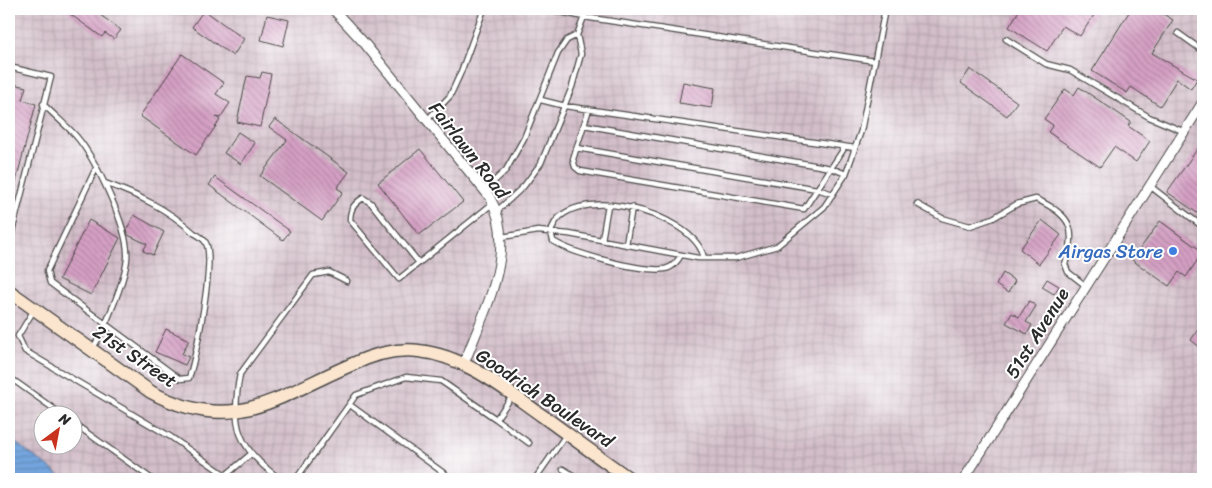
<svg xmlns="http://www.w3.org/2000/svg" width="1212" height="488" viewBox="0 0 1212 488" font-family="Sriracha,sans-serif">
<defs>
<pattern id="industrial-grid" width="8" height="8" patternUnits="userSpaceOnUse" patternTransform="scale(1.25)"><rect width="8" height="8" fill="#d2bdc8"/><path d="M0 4h8M4 0v8" fill="none" stroke="#b4a3ac"/></pattern>
<pattern id="water-rules" width="6" height="5" patternUnits="userSpaceOnUse" patternTransform="scale(1.25)"><rect width="6" height="5" fill="#73a5de"/><path d="M0 2.5h6" fill="none" stroke="#5f87b4"/></pattern>
<pattern id="building-back-hatch" width="6" height="6" patternUnits="userSpaceOnUse" patternTransform="scale(1.25)"><rect width="6" height="6" fill="#d5a0c4"/><path d="M-1 5l2 2M0 0l6 6M5-1l2 2" fill="none" stroke="#ad839f"/></pattern>
</defs>
<rect width="100%" height="100%" fill="#fff"/>
<filter id="ink" filterUnits="userSpaceOnUse"><feTurbulence type="fractalNoise" baseFrequency=".02" numOctaves="2"/><feDisplacementMap in="SourceGraphic" scale="10" xChannelSelector="R" yChannelSelector="G"/><feConvolveMatrix kernelMatrix="1 2 1 2 8 2 1 2 1" color-interpolation-filters="sRGB"/></filter>
<filter id="wash" filterUnits="userSpaceOnUse"><feTurbulence type="fractalNoise" baseFrequency=".0096" numOctaves="4" result="noise"/><feDisplacementMap in="SourceGraphic" scale="20" xChannelSelector="R" yChannelSelector="G"/><feGaussianBlur stdDeviation="1.12" result="paint"/><feColorMatrix in="noise" values="0 0 0 0 0 0 0 0 0 0 0 0 0 0 0 0 0 1.4 0 .05"/><feComposite in="paint" operator="in"/></filter>
<g filter="url(#wash)">
<rect width="100%" height="100%" fill="#f8eedf"/>
<path fill="url(#industrial-grid)" fill-rule="evenodd" d="M9 9H1203V479H9ZM42 416H72V446H42Z"/>
<path fill="url(#water-rules)" stroke="#4f6884" d="M9 438 65 479H9Z"/>
<g id="blocks">
<path fill="url(#building-back-hatch)" d="M63 9H92L121 30 114 39 105 33 102 37Z
M1020 9H1098L1080 36 1063 26 1047 51 1009 27Z
M1131 9H1155L1173 20 1152 53 1197 79 1191 89 1177 79 1160 106 1131 87 1127 93 1092 71Z
M204 10 244 39 233 56 192 27Z
M267 15 289 20 283 46 261 40Z
M182 54 224 83 216 94 230 103 220 118 216 117 220 120 196 155 140 116Z
M970 69 1017 102 1007 116 961 83Z
M262 72 271 74 260 127 237 122 247 76 260 78Z
M683 82 715 88 712 108 679 103Z
M9 83 26 87 22 100 36 104 11 200 9 199Z
M1079 87 1131 122 1128 126 1150 141 1136 162 1114 147 1100 167 1048 132 1053 125 1044 119 1065 89 1074 95Z
M275 119 349 172 337 188 343 192 322 221 260 176 287 140 269 127Z
M238 132 255 143 241 164 224 153Z
M1203 141V217L1167 192Z
M420 149 463 202 419 235 378 183Z
M215 177 290 231 283 240 209 185Z
M134 215 164 232 153 255 143 251 147 244 128 235 127 229Z
M89 220 120 238 91 295 59 279Z
M1042 220 1061 235 1039 264 1020 249Z
M1160 221 1203 252 1186 277 1179 272 1169 286 1132 260Z
M1003 273 1015 281 1008 293 996 285Z
M1047 279 1059 286 1054 294 1042 287Z
M1029 301 1036 306 1026 322 1032 325 1027 334 1006 323 1012 313 1019 317Z
M1203 322V350L1191 340Z
M166 329 189 340 182 354 189 357 185 365 155 352Z"/>
</g>
</g>
<g filter="url(#ink)">
<use href="#blocks" fill-opacity="0" stroke="#4a4846" stroke-width="1"/>
<g fill="none" stroke-linecap="round" stroke-linejoin="round">
<defs>
<path id="lane" d="M547 9 584 17 875 61
M1178 33 1203 51
M577 35 587 9
M1006 39 1046 64 1070 70 1149 117 1185 132
M9 67 51 77 9 244
M541 100 565 106 855 148
M43 104C54 115 66 125 76 136 95 158 130 230 127 259 125 280 105 329 93 348
M589 109 573 159 575 167 580 171 804 209 843 150V146
M426 121 450 96 461 72 484 9
M584 125 831 168 846 174
M577 148 817 189 833 194
M96 168 47 271 50 283 180 379 189 378C196 356 215 261 206 243 204 239 198 235 194 233 168 209 138 195 105 183
M1150 186 1203 227
M485 190 506 170 524 138 558 53 567 40 577 35 581 54 572 87 541 163 524 186 497 211
M917 204 942 218 970 226 993 218 1017 204 1036 199C1069 214 1079 228 1065 264L1068 272 1086 286
M502 237 538 231 569 234 698 258H736L777 246 824 207 846 174 861 131 885 9
M602 240 608 205
M626 245 632 207
M681 255C678 261 672 268 665 269 641 272 573 254 553 241L551 232C564 179 694 211 704 258
M419 263 371 203 363 198C354 204 350 209 350 220L399 279 492 204
M34 310 18 336 25 351 171 437 231 479
M9 377 64 416
M350 405 452 479
M496 419 529 443
M72 422 152 479
M563 469 579 479
M226 475 251 454
M280 479C238 449 230 425 240 374L313 275 329 272 347 281
M296 479 356 395 406 377 441 381 496 419 513 395
M535 479 566 435"/>
<path id="street" d="M333 9 365 44 489 196C520 249 483 312 464 364
M964 479 1203 102"/>
<path id="secondary" d="M9 291 151 392C234 437 277 396 353 364 372 355 397 348 419 351 466 356 507 391 544 417 573 438 601 459 630 479"/>
</defs>
<use href="#lane" stroke="#4a4846" stroke-width="7"/>
<use href="#street" stroke="#4a4846" stroke-width="11"/>
<use href="#secondary" stroke="#4a4846" stroke-width="15"/>
<use href="#lane" stroke="#fff" stroke-width="4.5"/>
<use href="#street" stroke="#fff" stroke-width="9"/>
<use href="#secondary" stroke="#fbe5cf" stroke-width="12"/>
</g>
</g>
<circle fill="#3f7fe0" stroke="#fff" stroke-width="2" cx="1173" cy="251" r="5"/>
<g text-anchor="middle" dominant-baseline="central" stroke-width="4" stroke-linejoin="round" paint-order="stroke">
<g font-size="19" fill="#2b2b2b" stroke="#fff">
<text transform="translate(469 150) rotate(52)">Fairlawn Road</text>
<text transform="translate(1037 333) rotate(-58)">51st Avenue</text>
<text transform="translate(135 356) rotate(34)">21st Street</text>
<text transform="translate(545 398) rotate(34)">Goodrich Boulevard</text>
</g>
<g font-size="19" fill="#366cbe" stroke="#fff" text-anchor="end">
<text x="1163" y="251">Airgas Store</text>
</g>
</g>
<rect width="1212" height="488" fill="none" stroke="#fff" stroke-width="30"/>
<g transform="translate(58 430) rotate(32)"><circle r="24" fill="#ffffff" stroke="#aaaaaa"/>
<path d="M0-4L9 19L0 12L-9 19Z" fill="#c8321e"/>
<text y="-8" font-size="14" font-weight="bold" text-anchor="middle" fill="#2b2b2b">N</text>
</g>
</svg>
